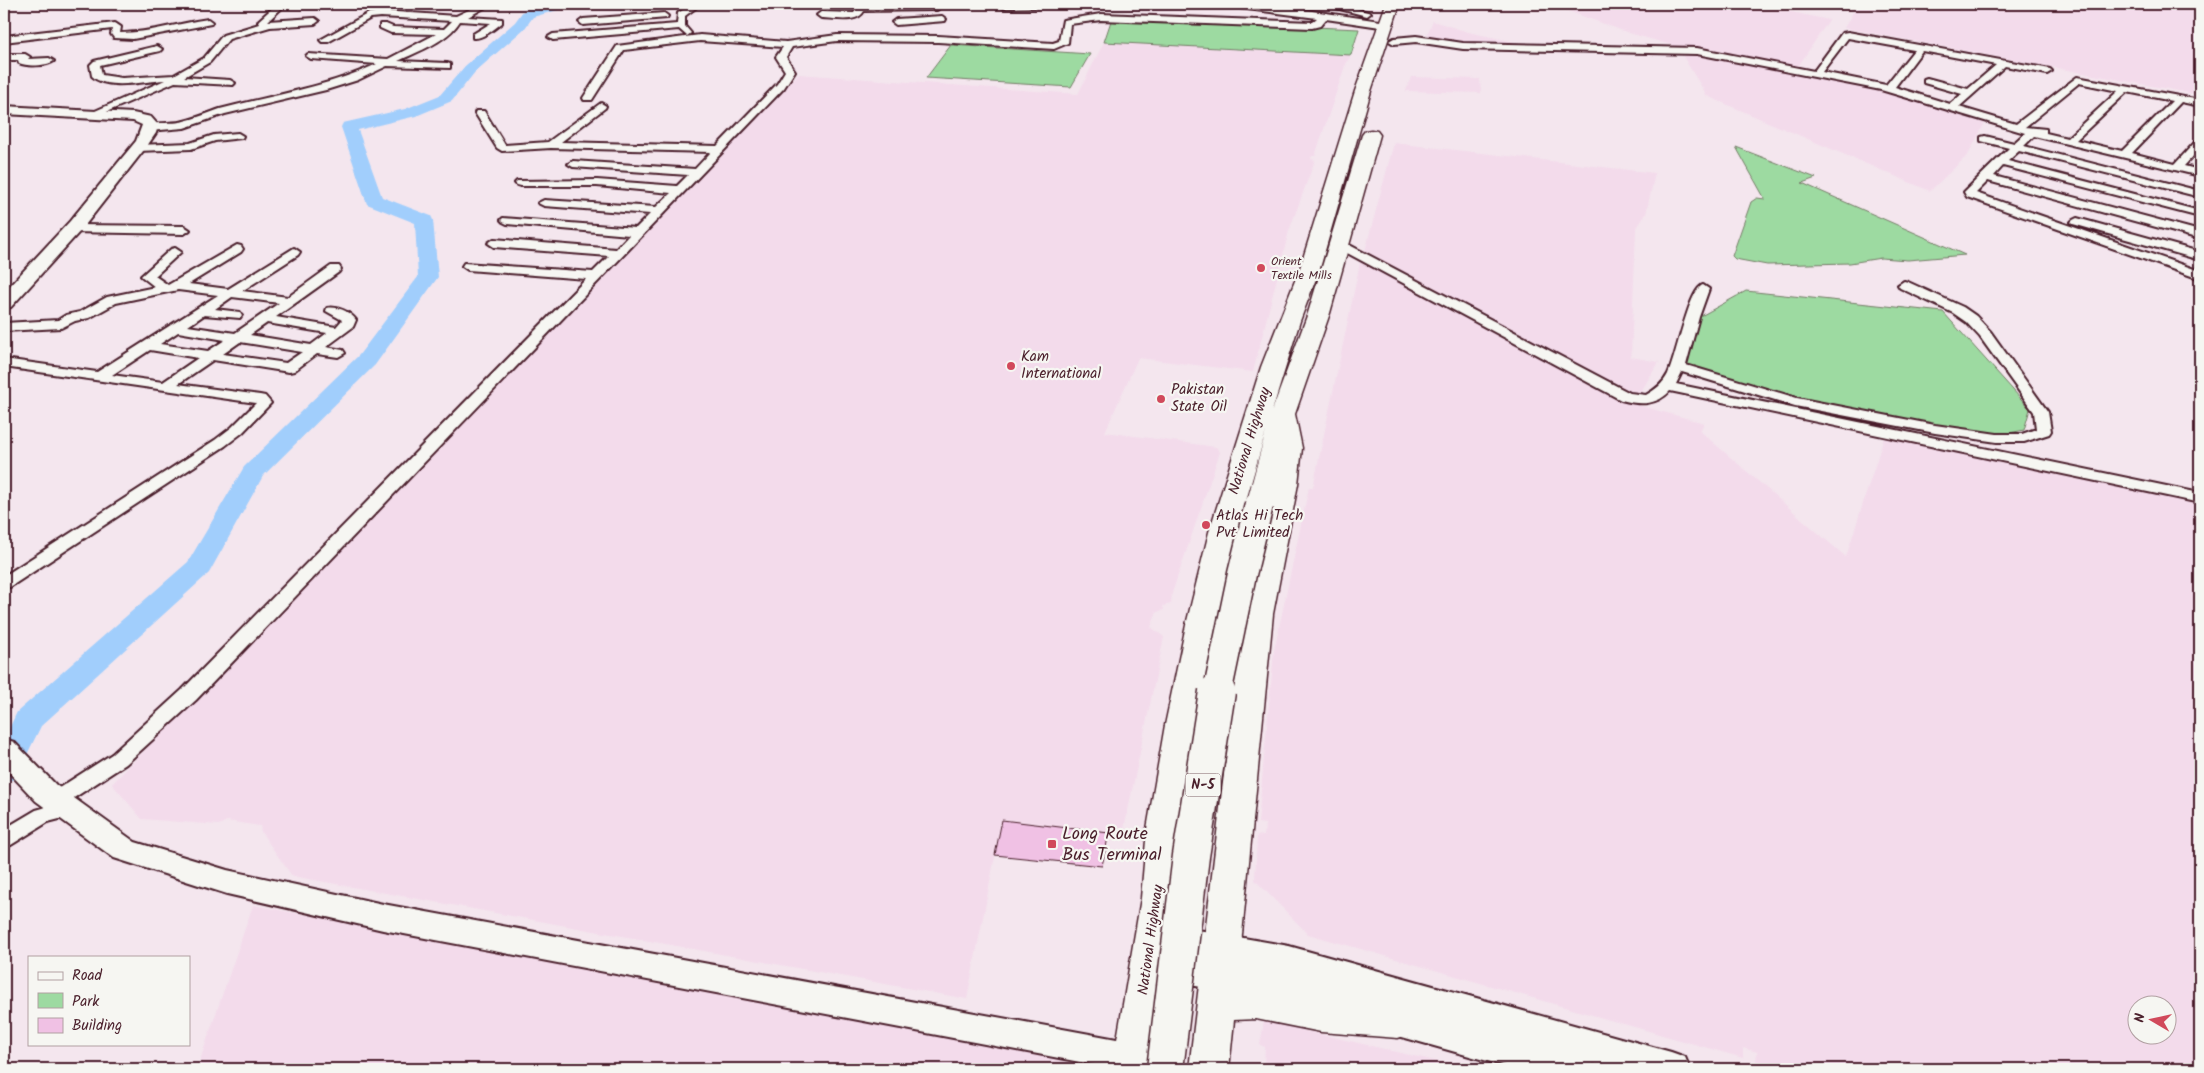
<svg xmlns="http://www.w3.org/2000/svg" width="2204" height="1073" viewBox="0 0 2204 1073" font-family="Kalam,sans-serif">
<rect width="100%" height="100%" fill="#f4e6ee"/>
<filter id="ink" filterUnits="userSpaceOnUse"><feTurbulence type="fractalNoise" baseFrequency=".02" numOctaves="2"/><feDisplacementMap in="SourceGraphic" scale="10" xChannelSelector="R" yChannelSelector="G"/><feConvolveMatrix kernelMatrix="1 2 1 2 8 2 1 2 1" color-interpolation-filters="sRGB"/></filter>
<g filter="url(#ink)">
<path fill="#f3dbeb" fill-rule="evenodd" d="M1549 4H1754L1829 20 1797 68 1675 46 1629 33Z
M1858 4H2200V95L1844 28Z
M1433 21 1468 32 1533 46 1469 44 1432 40 1427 34Z
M1104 42 1351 55 1345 66 1315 156H1312L1311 159 1315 160 1289 231 1253 372 1138 358 1105 432 1216 447 1220 452 1172 593 1171 604 1163 606 1164 610 1157 612 1151 627 1164 637 1123 834 1002 821 967 999 292 876 261 832 260 826 227 821 219 825 142 819 112 784 798 74 1078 94Z
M1692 52 1883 88 1987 119 1968 155 1930 191 1707 96 1681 53Z
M1411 77 1480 79 1481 93 1406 91Z
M1394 143 1655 173 1646 214 1636 229 1631 357 1659 362 1640 393H1629L1365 251Z
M1361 258 1619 400 1704 423 1700 431 1846 557 1884 437 2200 502V1069H1786L1756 1061 1757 1052 1743 1048V1058L1308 934 1255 880 1257 835 1264 836 1265 824 1258 823 1274 651 1309 487H1313ZM2136 1006H2166V1036H2136Z
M253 905 1081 1060 1079 1069H197Z
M1264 1021 1440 1062 1465 1069H1259L1264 1067 1265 1047 1260 1045Z"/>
<path fill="#9ddaa1" stroke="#747c66" d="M1112 18 1359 29 1351 55 1104 42Z
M951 45 1090 54 1071 87 926 78Z
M1736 147 1816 178 1802 183 1965 255 1908 260 1881 258 1850 263 1767 265 1735 259 1732 256 1751 202 1757 198 1765 199Z
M1746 291 1943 312 2030 409 2024 430 1999 435 1934 426 1793 397 1680 369 1692 321Z"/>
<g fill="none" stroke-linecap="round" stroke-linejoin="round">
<path fill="#a1cefc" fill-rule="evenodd" d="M549 4H570L568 7 533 17 525 28 475 72 452 101 416 116 358 130 382 197 431 216 433 220 438 277 375 365 263 476 209 573 41 726 15 779 4 782V739L17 712 188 562 244 467 359 355 418 277 415 223 367 204 341 127 343 123 405 109 440 95 465 66 515 22 523 11Z"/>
</g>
<path fill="#f0c1e4" stroke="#4a1f2b" d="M1002 820 1109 833 1102 866 995 855Z"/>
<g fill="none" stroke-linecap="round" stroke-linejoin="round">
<defs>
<path id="street" d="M277 4 285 5 268 21 315 18 319 21 315 24 270 27 229 39 210 62 184 77 230 80 235 83 233 85 175 82 95 117 91 118 86 115 165 80C146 81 107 91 92 76L90 65 94 61 157 46 162 49 160 51 100 65 102 75 122 78 174 75 204 58 223 35 259 24 258 22 259 20Z
M481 4H491L468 17 502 19V23C494 29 483 39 473 38V34L491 23 460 21C447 42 419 51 398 61L447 63 450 64V68L387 66 358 80 326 90 225 114 184 128 149 131 144 128C152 120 173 125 184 121 197 118 208 113 220 109 273 95 327 87 377 64L311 59 306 56 308 54 388 59 436 34 391 33 380 28V24H386L393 27 444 29 452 21 381 17 371 18 328 42H322L320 40 369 13 381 11 456 16Z
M641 4H661C657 8 645 8 641 4Z
M692 4H701L685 16V26L691 33 687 36 679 29 553 40 548 37 553 34 677 24 678 13Z
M853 4H861L862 6 937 4 941 7 937 10 864 11C858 24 833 18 821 18L817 15 821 12 854 13 856 10Z
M1001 4H1050L1046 7 1004 8 1001 7Z
M1228 4C1281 4 1335 15 1387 22L1391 25 1387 28 1326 19 1320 26 1312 28 1101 20 1070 24 1068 43 1054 49 938 42 837 41 792 47 786 57 795 71 784 88 196 700 126 764 66 803 75 805 78 810 75 815 48 822 11 845 4 847V829L36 810 50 806 45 800 48 795 112 754 182 690 586 279 468 270 462 266 464 263 593 272 609 256 494 247 488 243 494 239 616 249 629 235 507 224 503 222 501 220 503 218 636 228 650 214 544 206 538 203 544 200 656 207 671 193 597 186H521L517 185 515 183 517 181 597 180 677 186 688 175 573 167 568 164 573 161 695 169 711 152 551 148 502 151 497 148 475 113 476 111H484L505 145 548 142 601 103 606 106 605 108 561 142 717 146 777 84 785 71 776 57 783 47 700 41 624 50 592 100H584L583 98 617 46 700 35 786 42 837 35 938 36 1053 43 1059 41 1063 20 1101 14 1312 22 1317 18 1232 7Z
M1327 4H1340L1371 13 1367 16 1328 6Z
M664 13 668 16 667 18 583 25 579 22 583 19Z
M942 16 946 19 945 21 896 25 892 22 896 19Z
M208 19 212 22 211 24 133 39 114 38 111 34 112 29 4 42V36L115 23 121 27 120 33C149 33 179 23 208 19Z
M1848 32 2050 69 2052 71 2047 74 2005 66 1959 107 2016 124 2077 77 2200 100V106L2181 102 2132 153 2175 164 2196 141 2200 140V149L2184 166 2200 170V176L2034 136 2024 146 2200 191V197L2019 151 2008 161 2200 211V217L2003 166 1994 176 2200 231V239L1988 181 1976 193 2200 271V279L1967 197 1964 192 1966 190 2009 148 1981 141V137L1985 136 2014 143 2025 133 1881 90 1697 54 1463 49 1416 42 1394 44 1389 41 1394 38 1416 36 1463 43 1697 48 1814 71 1842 33ZM1848 38 1914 50 1886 85 1822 72ZM1922 51 1996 65 1968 89 1927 78 1924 79V83L1962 94 1950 104 1895 87ZM2079 83 2118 91 2067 138 2046 133V129L2025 127ZM2127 92 2172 101 2122 151 2076 140Z
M4 54H25L30 57 28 59 49 58 54 61C47 66 27 67 19 63L18 60H4Z
M238 133 243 136 242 138 215 141 191 149 137 151 132 148 137 145 190 143 214 135Z
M2077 218 2200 252V260L2073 224 2071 222 2073 220Z
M73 225 184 226 190 230 184 234 69 232 67 229 69 226Z
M1340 240 1630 393 1646 395C1655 390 1663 384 1668 374 1676 358 1689 289 1703 285L1709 289 1699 317 1686 365 1797 398 1935 425 1997 434H2022L2036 429 2034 412 1980 337 1966 322 1953 313 1900 288 1898 285 1904 281 1908 282 1963 307 1976 316 1990 331 2048 412 2051 431 2049 434 2024 442H1997L1935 433 1795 406 1682 372 1676 384 2200 493V503L1670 391C1656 406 1640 405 1621 400L1336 247 1334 244Z
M237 245 241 246 243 249 241 252 189 284 228 289 294 248 300 252 298 255 242 291 288 297 331 266H339L341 269 339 272 276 317 336 327 342 320 326 311 327 308C338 306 350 312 356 320L353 327 326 347 343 350 345 353 338 357 317 354 294 371 289 372 213 360 178 384 260 395 265 396 271 403 242 433 225 446 10 587 4 588V576L215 440 232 427 256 403 4 367V359L97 372 218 295 178 290 116 303 89 318 75 321 61 328 4 331V323L58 320 66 315 80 312 107 297 155 287 141 276 171 249 175 248 181 252 155 276 168 285ZM232 297 279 303 235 333 188 326 204 315 240 318 242 315 240 312 215 309ZM267 323 327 333 311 345 250 335ZM178 332 225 340 208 351 160 344ZM240 342 302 352 286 363 223 354ZM150 350 198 358 163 382 112 375Z"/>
<path id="secondary" d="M4 106 133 113 151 117 158 125 156 133 147 146 82 229 11 307 4 309V292L70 221 136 141 142 125 133 121 4 114Z
M4 739 14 742 56 785 135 842 227 870 383 904 1133 1042 1145 1046 1150 1057 1145 1068 1117 1069 383 930 227 894 114 858 36 801 4 767Z"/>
<path id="primary" d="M1164 924 1289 946 1671 1052 1685 1057 1690 1069H1612L1593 1064 1595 1069H1516L1245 993 1160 981 1147 977 1142 966 1147 955 1158 952 1151 949 1146 939 1151 929Z"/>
<path id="highway" d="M1386 4H1400L1371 91 1320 268 1300 321 1272 411 1308 313 1362 135 1365 131 1371 130 1377 131 1380 135 1330 313 1295 414 1302 448 1298 484 1273 614 1237 986C1265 982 1293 994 1320 998 1351 1002 1383 999 1412 1009L1418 1021 1412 1033 1398 1038 1359 1035 1321 1032 1256 1019 1234 1020 1229 1069H1189L1243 614 1266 511 1259 513 1250 511 1246 505 1266 431 1237 532 1216 625 1197 725 1181 829 1177 898 1152 1069H1112L1141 898 1147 829 1165 725 1186 625 1209 532 1261 367 1300 268 1355 91Z"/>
</defs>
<use href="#street" stroke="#4a1f2b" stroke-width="4"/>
<use href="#secondary" stroke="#4a1f2b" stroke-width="4"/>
<use href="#primary" stroke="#4a1f2b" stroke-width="4"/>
<use href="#highway" stroke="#4a1f2b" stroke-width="3"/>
<use href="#street" fill="#f6f6f2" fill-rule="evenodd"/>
<use href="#secondary" fill="#f6f6f2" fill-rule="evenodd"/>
<use href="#primary" fill="#f6f6f2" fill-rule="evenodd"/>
<use href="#highway" fill="#f6f6f2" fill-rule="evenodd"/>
<defs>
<path id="highway-bridge-far1" d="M1217 694 1242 574 1259 505"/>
<path id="highway-bridge" d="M1165 1069 1191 856 1217 692"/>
</defs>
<use href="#highway-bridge-far1" stroke="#4a1f2b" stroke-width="31" stroke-linecap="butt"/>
<use href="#highway-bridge" stroke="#4a1f2b" stroke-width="39" stroke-linecap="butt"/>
<use href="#highway-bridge-far1" stroke="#f6f6f2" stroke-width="28"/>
<use href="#highway-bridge" stroke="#f6f6f2" stroke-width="36"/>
</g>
</g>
<g fill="#d1495b" stroke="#f6f6f2" stroke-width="2">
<circle cx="1261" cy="268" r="5"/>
<circle cx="1011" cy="366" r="5"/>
<circle cx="1161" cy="399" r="5"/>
<circle cx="1206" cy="525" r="5"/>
<rect x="1047" y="839" width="10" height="10" rx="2.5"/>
</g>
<g text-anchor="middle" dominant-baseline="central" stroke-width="4.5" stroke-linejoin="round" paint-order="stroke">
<g font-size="12" fill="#4a1f2b" stroke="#f6f6f2" text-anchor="start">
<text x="1271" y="261">Orient<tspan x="1271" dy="14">Textile Mills</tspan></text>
</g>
<rect fill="#f6f6f2" stroke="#7e6067" stroke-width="1" x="1185.5" y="773.5" width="35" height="23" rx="4"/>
<g font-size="14" font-weight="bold" fill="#4a1f2b">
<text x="1203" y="785">N-5</text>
</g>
<g font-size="15" fill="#4a1f2b" stroke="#f6f6f2" text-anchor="start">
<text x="1021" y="357">Kam<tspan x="1021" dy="17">International</tspan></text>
<text x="1171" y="390">Pakistan<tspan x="1171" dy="17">State Oil</tspan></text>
<text x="1216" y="516">Atlas Hi Tech<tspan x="1216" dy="17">Pvt Limited</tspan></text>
</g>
<g font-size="15" fill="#4a1f2b" stroke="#f6f6f2">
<text transform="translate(1250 441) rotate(-73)">National Highway</text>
<text transform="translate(1151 940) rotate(-82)">National Highway</text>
</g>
<g font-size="18" fill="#4a1f2b" stroke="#f6f6f2" text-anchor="start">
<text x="1062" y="834">Long Route<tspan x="1062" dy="21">Bus Terminal</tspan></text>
</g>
</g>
<rect width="2204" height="1073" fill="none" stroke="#f6f6f2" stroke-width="20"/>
<rect x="10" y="10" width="2184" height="1053" fill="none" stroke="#4a1f2b" stroke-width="2" filter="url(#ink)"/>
<rect x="28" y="956" width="162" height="90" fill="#f6f6f2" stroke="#b1a0a2"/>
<rect x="38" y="972" width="25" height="8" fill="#f6f6f2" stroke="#b1a0a2"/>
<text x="72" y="980" font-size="15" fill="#4a1f2b">Road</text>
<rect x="38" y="993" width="25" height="15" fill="#9ddaa1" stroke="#b1a0a2"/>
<text x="72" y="1006" font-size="15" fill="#4a1f2b">Park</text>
<rect x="38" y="1018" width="25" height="15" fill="#f0c1e4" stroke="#b1a0a2"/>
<text x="72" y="1030" font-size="15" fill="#4a1f2b">Building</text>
<g transform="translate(2152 1020) rotate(279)"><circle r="24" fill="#f6f6f2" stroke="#b1a0a2"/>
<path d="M0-4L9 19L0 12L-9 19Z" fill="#d1495b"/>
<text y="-8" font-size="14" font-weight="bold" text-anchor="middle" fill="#4a1f2b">N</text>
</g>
</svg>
